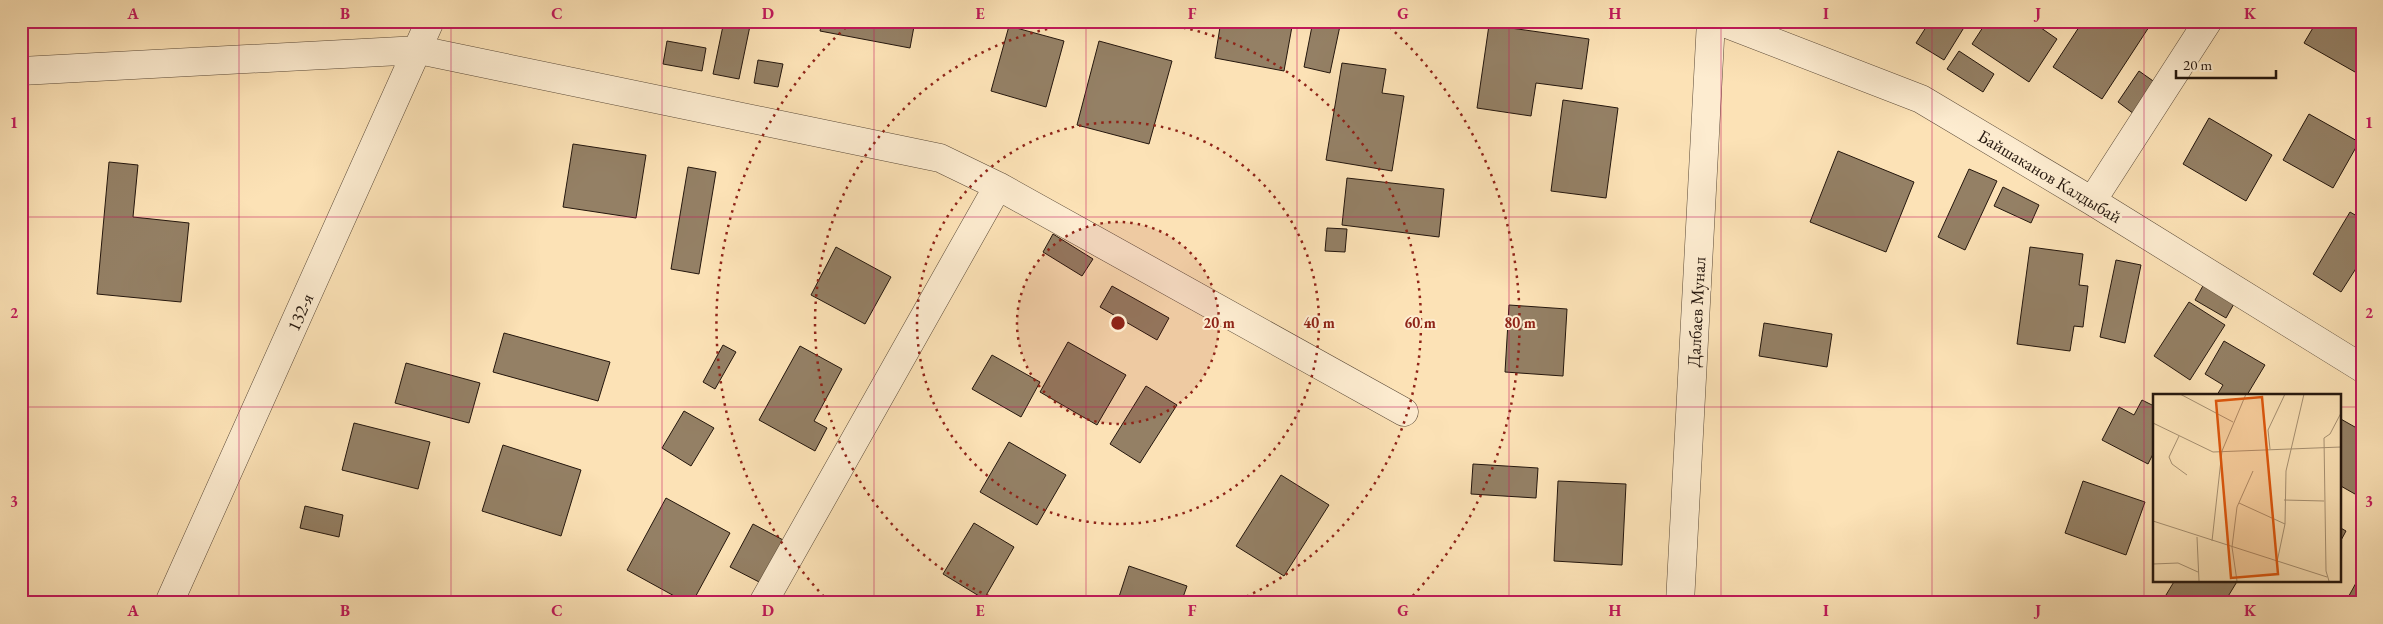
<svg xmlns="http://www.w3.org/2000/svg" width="2383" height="624" viewBox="0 0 2383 624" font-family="'EB Garamond',serif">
<rect width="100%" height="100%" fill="#fce2b6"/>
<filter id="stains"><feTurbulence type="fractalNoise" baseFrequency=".004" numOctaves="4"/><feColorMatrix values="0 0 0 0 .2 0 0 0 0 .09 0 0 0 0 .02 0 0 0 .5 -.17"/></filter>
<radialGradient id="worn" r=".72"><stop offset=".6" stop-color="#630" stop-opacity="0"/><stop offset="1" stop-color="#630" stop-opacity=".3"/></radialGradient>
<path fill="#948065" stroke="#24160d" d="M724 21H751L739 79 713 74Z
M822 21H915L910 48 820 31Z
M1221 21H1293L1284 71 1215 58Z
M1313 21H1341L1330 73 1304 67Z
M1930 21H1968L1944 60 1916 43Z
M1987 21H2031L2057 39 2029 82 1972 44Z
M2083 21H2140L2149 27 2102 99 2053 67Z
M2317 21H2362V76L2304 43Z
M1489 25 1589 39 1582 89 1536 83 1531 116 1477 108Z
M1009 26 1064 41 1046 107 991 91Z
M667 41 706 48 702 71 663 64Z
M1099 41 1172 61 1149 144 1077 125Z
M1959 51 1994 74 1983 92 1947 69Z
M758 60 783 64 778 87 754 83Z
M1342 63 1386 69 1382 93 1404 96 1392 171 1326 160Z
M2139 71 2156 83 2134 114 2118 102Z
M1563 100 1618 108 1606 198 1551 191Z
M2309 114 2359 142 2333 188 2283 160Z
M2209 118 2272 155 2246 201 2183 164Z
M573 144 646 155 636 218 563 207Z
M1838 151 1914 182 1886 252 1810 222Z
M109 162 138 165 133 217 189 223 181 302 97 294Z
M688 167 716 172 699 274 671 269Z
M1969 169 1997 181 1965 250 1938 237Z
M1347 178 1444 189 1439 237 1342 225Z
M2003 187 2039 205 2031 223 1994 206Z
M2350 212 2362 219V259L2341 292 2313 274Z
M1327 228 1347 229 1345 252 1325 251Z
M1053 234 1093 259 1082 276 1043 252Z
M836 247 891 277 865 324 811 295Z
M2030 247 2083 254 2079 285 2088 286 2083 327 2074 326 2070 351 2017 344Z
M2116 260 2141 265 2125 343 2100 337Z
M2204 284 2235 302 2226 318 2195 300Z
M1112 286 1169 318 1157 340 1100 307Z
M2189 302 2225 325 2190 380 2154 356Z
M1509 305 1567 309 1563 376 1505 372Z
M1764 323 1832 334 1827 367 1759 356Z
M504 333 610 362 598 401 493 372Z
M2224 341 2265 365 2247 395H2217L2223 385 2205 374Z
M1068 342 1126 375 1097 425 1040 392Z
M723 345 736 352 715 389 703 382Z
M800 346 842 369 814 421 827 428 815 451 759 420Z
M992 355 1040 382 1021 417 972 389Z
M406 363 480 383 469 423 395 403Z
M1146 386 1177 405 1140 463 1110 444Z
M2142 400 2154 406V452L2148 464 2102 440 2119 407 2134 415Z
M684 411 714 428 691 466 662 448Z
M2339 418 2362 431V498L2339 485Z
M354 423 430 442 418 489 342 470Z
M1009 442 1066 475 1037 525 980 492Z
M503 445 581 470 561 536 482 511Z
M1473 464 1538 468 1536 498 1471 494Z
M1281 475 1329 505 1284 576 1236 546Z
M1558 481 1626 484 1622 565 1554 561Z
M2083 481 2145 502 2126 555 2065 533Z
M666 498 730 533 692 603H687L627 570Z
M305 506 343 515 339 537 300 528Z
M974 523 1014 547 984 599 943 574Z
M753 524 785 541 763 584 730 567Z
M2339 527 2346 531 2339 544Z
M1129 566 1187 586 1181 603H1117Z
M2362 572V603H2345Z
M2175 580H2238L2224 603H2178L2166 595Z
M939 597 949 603H935Z"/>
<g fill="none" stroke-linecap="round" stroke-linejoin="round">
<defs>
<path id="minor" d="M1719 21 1921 99 2092 201 2362 368
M21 71 419 50 940 158 998 186 1404 412
M2092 201 2208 21
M169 603 430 21
M763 603 998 186
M1680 603 1711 21"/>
</defs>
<use href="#minor" stroke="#5a4937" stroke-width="29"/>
<use href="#minor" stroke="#fdecd0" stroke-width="28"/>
</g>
<path fill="none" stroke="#c2185b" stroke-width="1" stroke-opacity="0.55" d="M239 21V603M451 21V603M662 21V603M874 21V603M1086 21V603M1297 21V603M1509 21V603M1721 21V603M1932 21V603M2144 21V603M21 217H2362M21 407H2154M2339 407H2362"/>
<circle cx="1118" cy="323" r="101" fill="#8f2418" fill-opacity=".12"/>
<g fill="none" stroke="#8f2418" stroke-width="2.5" stroke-dasharray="2.5 5">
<circle cx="1118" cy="323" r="101"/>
<circle cx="1118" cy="323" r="201"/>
<path d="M1002 602A302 302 0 0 1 1105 21M1131 21A302 302 0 0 1 1234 602"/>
<path d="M829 602A402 402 0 0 1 852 22M1384 22A402 402 0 0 1 1407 602"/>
</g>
<g text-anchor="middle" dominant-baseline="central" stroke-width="4" stroke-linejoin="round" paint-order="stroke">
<g font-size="18" fill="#24160d" stroke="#fdecd0">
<text transform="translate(2050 176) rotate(31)">Байшаканов Калдыбай</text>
<text transform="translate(300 312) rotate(-66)">132-я</text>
<text transform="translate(1696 312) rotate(-87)">Далбаев Мунал</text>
</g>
</g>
<g transform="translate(2153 394)">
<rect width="188" height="188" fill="#fce2b6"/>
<path fill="none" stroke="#a69072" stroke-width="1" d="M27 0 80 28M0 29 60 58 188 53M26 42 16 63 19 70 34 81M117 55 115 36 132 0M131 106 171 107M86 109 132 130M0 127 174 183M44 143 46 187M59 147 69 57 93 0M124 168 132 130 133 77 151 0M0 170 25 169 45 178M84 187 79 153 84 113 100 77M176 187 173 177 171 44 177 40 188 19"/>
<path fill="#de560c" fill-opacity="0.15" stroke="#de560c" stroke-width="2.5" d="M109 3 125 180 78 184 63 7Z"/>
<rect width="188" height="188" fill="none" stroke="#24160d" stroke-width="2.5"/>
</g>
<circle cx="1118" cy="323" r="8" fill="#8f2418" stroke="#fdecd0" stroke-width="2.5"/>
<g font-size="15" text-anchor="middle" font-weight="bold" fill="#8f2418" stroke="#fdecd0" stroke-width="4" stroke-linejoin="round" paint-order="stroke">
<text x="1219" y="328">20 m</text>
<text x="1319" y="328">40 m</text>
<text x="1420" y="328">60 m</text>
<text x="1520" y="328">80 m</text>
</g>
<rect width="2383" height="624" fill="none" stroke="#fce2b6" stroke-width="55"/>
<path d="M2176 70v8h100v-8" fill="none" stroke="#24160d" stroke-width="2.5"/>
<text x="2183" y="70" font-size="15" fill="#24160d" stroke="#fdecd0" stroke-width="4" paint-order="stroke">20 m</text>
<rect x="28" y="28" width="2328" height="568" fill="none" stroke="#c2185b" stroke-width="2"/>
<g font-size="16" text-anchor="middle" font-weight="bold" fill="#c2185b">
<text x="133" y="19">A</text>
<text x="345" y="19">B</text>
<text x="557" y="19">C</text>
<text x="768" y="19">D</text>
<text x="980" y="19">E</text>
<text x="1192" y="19">F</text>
<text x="1403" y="19">G</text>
<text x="1615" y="19">H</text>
<text x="1826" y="19">I</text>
<text x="2038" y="19">J</text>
<text x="2250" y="19">K</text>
<text x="14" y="128">1</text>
<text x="2369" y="128">1</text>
<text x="14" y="318">2</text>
<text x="2369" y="318">2</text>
<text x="14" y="507">3</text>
<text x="2369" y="507">3</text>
<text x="133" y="616">A</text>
<text x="345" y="616">B</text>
<text x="557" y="616">C</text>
<text x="768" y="616">D</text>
<text x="980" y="616">E</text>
<text x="1192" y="616">F</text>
<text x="1403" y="616">G</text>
<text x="1615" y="616">H</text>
<text x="1826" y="616">I</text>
<text x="2038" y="616">J</text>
<text x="2250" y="616">K</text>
</g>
<rect width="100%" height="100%" filter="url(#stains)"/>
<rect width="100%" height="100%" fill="url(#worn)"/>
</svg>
